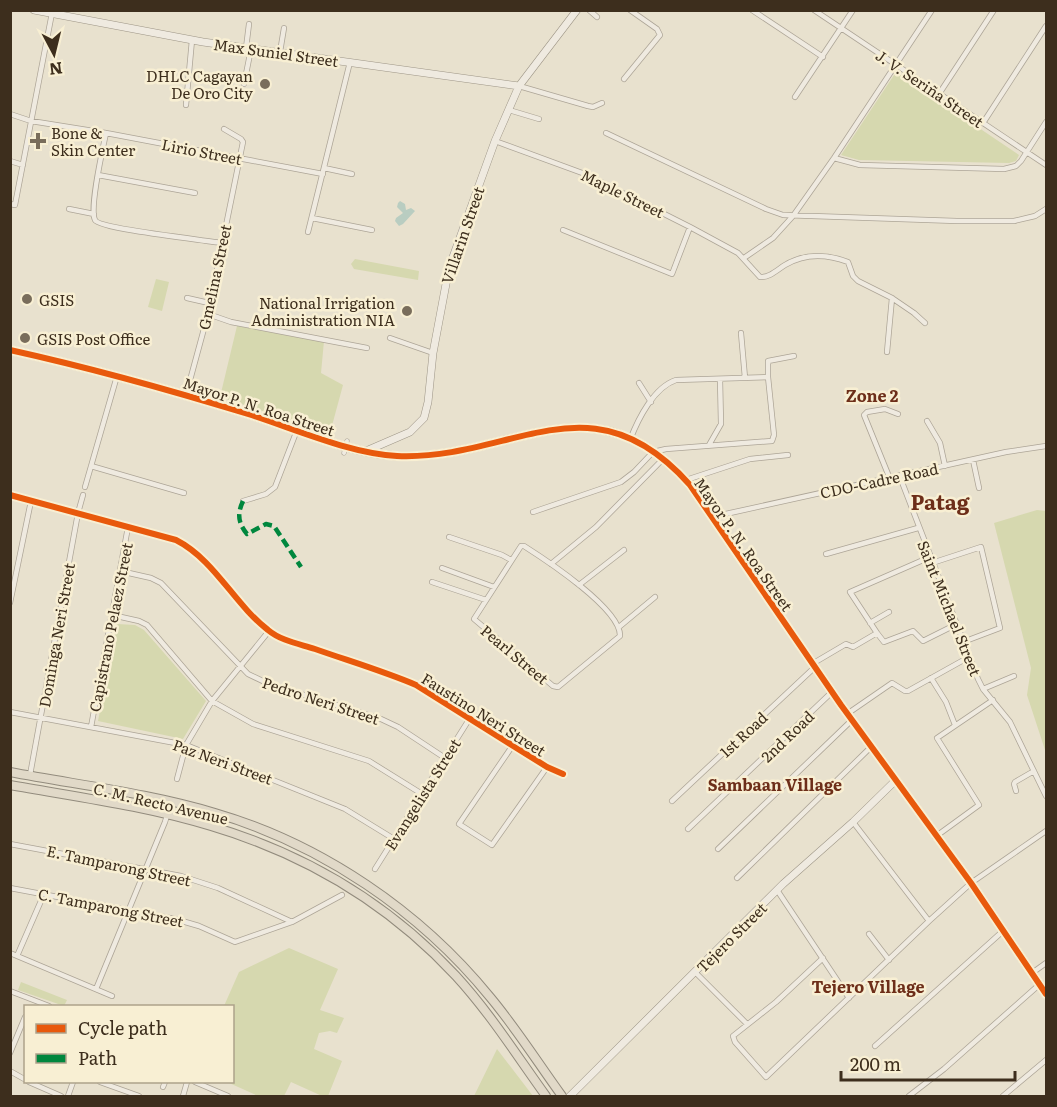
<svg xmlns="http://www.w3.org/2000/svg" width="1057" height="1107" viewBox="0 0 1057 1107" font-family="Literata,serif">
<rect width="100%" height="100%" fill="#e8e1ce"/>
<path fill="#d6d8af" d="M896 72 1019 155 1016 161 1009 163 859 160 841 155Z
M355 259 419 271 418 280 354 269 351 264Z
M156 279 169 282 162 311 148 307Z
M237 326 324 341 321 373 343 385 330 433 220 397Z
M1037 510 1046 511V753L1027 695 1031 668 994 523Z
M117 624 135 625 144 630 206 701 183 739 98 721Z
M289 948 338 969 320 1010 344 1018 337 1033 330 1031 319 1033 314 1049 342 1061 328 1096H322L291 1082 284 1096H258L227 1082H232V1006H224L239 972Z
M21 982 67 1000 64 1006 18 990Z
M497 1049 533 1096H474Z"/>
<path fill="#b9cdc1" d="M400 201 405 204 406 210 411 208 415 211 403 224 399 226 395 221 396 218 403 213 397 207 398 203Z"/>
<g fill="none" stroke-linecap="round" stroke-linejoin="round">
<defs>
<path id="pedestrian" d="M344 453 347 441"/>
<path id="minor" d="M589 10 597 17
M752 10 823 57
M814 10 1046 165
M246 48 249 24
M280 52 284 28
M624 79 660 35 657 29 630 10
M244 84 251 49
M519 86 588 106 593 107 602 103
M939 94 994 10
M795 97 853 10
M186 105 192 40
M509 110 539 119
M10 114 31 121 106 133 323 174
M983 123 1046 26
M106 133C103 148 89 208 95 220 99 229 205 240 222 243
M606 133 766 209 783 215 957 221H1014L1035 216 1046 209
M495 141 585 174 690 227 738 253 760 277C769 278 777 270 785 265 805 253 827 254 848 262L853 276 858 281 892 298 914 313 925 323
M834 158 860 165 1004 169 1016 166 1021 161 1046 122
M10 161 23 165
M324 168 352 174
M98 175 195 193
M10 204 15 205 52 13
M69 209 94 214
M312 218 372 230
M563 230 672 274 690 227
M308 232 350 62
M744 258 773 238 793 216 834 158 932 10
M187 298 209 303
M208 314 231 322 367 348
M741 333 745 378
M390 338 433 353
M887 352 892 298
M768 377V361L794 356
M639 383 651 402
M186 395 208 314 243 142 241 139 224 129
M927 421 940 443 945 466
M709 445 721 424 720 379
M973 460 979 488
M91 466 184 493
M900 477 978 679 983 689 1010 722 1046 796
M890 479 864 415 867 412 885 409 898 414
M686 480 750 459 788 455
M85 487 117 376
M10 495 176 540C215 560 234 604 268 630 281 641 300 644 315 649 349 661 383 671 416 685L547 767 563 774
M243 501 266 494 275 487 297 430
M533 512 621 482 634 472 653 452 666 449 772 441 774 435 768 377 676 380C654 387 638 419 630 440
M712 517 1006 452 1046 446
M449 537 502 555 511 560
M521 546H524C546 560 621 609 620 636L558 687 553 686 474 619Z
M826 554 918 528
M932 563 981 547 1000 628 963 642
M551 564 596 527 663 459
M442 568 494 587
M120 571 151 578 161 583 248 674 269 684 381 719 398 727 445 758
M432 582 486 600
M579 585 624 550
M10 603 31 501
M112 615 139 621 147 625 212 701 253 724 369 761 422 794
M870 623 889 612
M619 627 655 597
M877 633 850 592 930 557
M812 664 846 644 853 647 877 633 884 642 913 631 923 641 957 624
M931 678 946 702 955 725
M983 689 1014 676
M10 712 186 745 345 809 394 839
M847 714 892 683 905 691H908L969 657
M91 727 128 527
M513 745 459 824 492 845 547 767
M30 775 78 513 83 495
M177 779 186 745 212 701 269 631
M1016 791 1014 784 1015 782 1034 771
M672 801 815 667
M853 822 929 921
M688 829 832 692
M935 837 979 805 937 738 993 700
M10 844 181 876 218 888 292 922
M718 849 852 720
M375 869 470 718
M737 878 871 747
M10 888 175 919 199 926 235 942 292 922 342 895
M777 890 849 998
M869 934 889 960
M10 953 112 996
M17 956 44 894
M823 958 776 1002 733 1036 735 1042 766 1077 929 921 971 883 1046 831
M695 972 747 1024
M1032 973 1046 963
M96 989 165 822 171 802
M10 991 49 1006
M875 1046 1003 931
M10 1053 25 1017
M10 1071 26 1080
M29 1082 61 1096
M100 1082 139 1096
M195 1082 228 1096
M163 1087 165 1082
M68 1096 73 1082
M183 1096 187 1082
M909 1096 944 1069 1040 984
M1003 1096 1046 1060"/>
<path id="secondary" d="M34 10 203 42 519 86
M366 451 410 432 424 418 428 402 433 353 449 268 495 141 519 86 577 10
M570 1096 783 884 853 822 895 781"/>
<path id="primary" d="M10 350C91 368 170 390 248 414 295 429 348 453 397 456 512 461 591 373 690 485L841 705 971 883 1046 994"/>
<path id="trunk" d="M10 772C78 785 149 793 215 813 321 844 420 911 490 997 516 1028 538 1063 562 1096
M10 785C77 797 146 806 211 826 305 854 389 904 456 976 490 1013 517 1056 546 1096"/>
</defs>
<use href="#pedestrian" stroke="#ada597" stroke-width="5"/>
<use href="#minor" stroke="#ada597" stroke-width="6"/>
<use href="#secondary" stroke="#9d9586" stroke-width="8"/>
<use href="#primary" stroke="#928b7d" stroke-width="9"/>
<use href="#trunk" stroke="#928b7d" stroke-width="10"/>
<use href="#pedestrian" stroke="#efeae0" stroke-width="4"/>
<use href="#minor" stroke="#efeae0" stroke-width="4.5"/>
<use href="#secondary" stroke="#efeae0" stroke-width="7"/>
<use href="#primary" stroke="#e7e1d1" stroke-width="8"/>
<use href="#trunk" stroke="#e1d9c8" stroke-width="8"/>
<path stroke="#00873e" stroke-width="4.5" stroke-dasharray="9 4.5" stroke-linecap="butt" d="M243 501C237 514 238 523 247 534L266 524 274 526 301 567"/>
<defs>
<path id="cycleway" d="M10 350C91 368 170 390 248 414 295 429 348 453 397 456 512 461 591 373 690 485L841 705 971 883 1046 994
M10 495 176 540C215 560 234 604 268 630 281 641 300 644 315 649 349 661 383 671 416 685L547 767 563 774"/>
</defs>
<use href="#cycleway" stroke="#f8efd3" stroke-width="10"/>
<use href="#cycleway" stroke="#e8590c" stroke-width="6"/>
</g>
<g fill="#796d5b" stroke="#f8efd3" stroke-width="2">
<circle cx="265" cy="84" r="6"/>
<path d="M35 132h6v6h6v6h-6v6h-6v-6h-6v-6h6z"/>
<circle cx="27" cy="299" r="6"/>
<circle cx="407" cy="311" r="6"/>
<circle cx="25" cy="338" r="6"/>
</g>
<g text-anchor="middle" dominant-baseline="central" stroke-width="5" stroke-linejoin="round" paint-order="stroke">
<g font-size="15" fill="#3d2e1d" stroke="#f8efd3">
<text transform="translate(276 52) rotate(8)">Max Suniel Street</text>
<text transform="translate(930 88) rotate(34)">J. V. Seriña Street</text>
<text transform="translate(202 151) rotate(11)">Lirio Street</text>
<text transform="translate(623 193) rotate(26)">Maple Street</text>
<text transform="translate(462 235) rotate(-71)">Villarin Street</text>
<text transform="translate(214 277) rotate(-78)">Gmelina Street</text>
<text transform="translate(259 406) rotate(18)">Mayor P. N. Roa Street</text>
<text transform="translate(879 480) rotate(-12)">CDO-Cadre Road</text>
<text transform="translate(744 544) rotate(55)">Mayor P. N. Roa Street</text>
<text transform="translate(950 608) rotate(68)">Saint Michael Street</text>
<text transform="translate(110 627) rotate(-79)">Capistrano Pelaez Street</text>
<text transform="translate(56 635) rotate(-80)">Dominga Neri Street</text>
<text transform="translate(515 654) rotate(40)">Pearl Street</text>
<text transform="translate(321 700) rotate(18)">Pedro Neri Street</text>
<text transform="translate(484 714) rotate(32)">Faustino Neri Street</text>
<text transform="translate(743 734) rotate(-43)">1st Road</text>
<text transform="translate(787 736) rotate(-44)">2nd Road</text>
<text transform="translate(223 761) rotate(20)">Paz Neri Street</text>
<text transform="translate(422 794) rotate(-58)">Evangelista Street</text>
<text transform="translate(161 803) rotate(13)">C. M. Recto Avenue</text>
<text transform="translate(119 865) rotate(12)">E. Tamparong Street</text>
<text transform="translate(111 907) rotate(11)">C. Tamparong Street</text>
<text transform="translate(731 937) rotate(-45)">Tejero Street</text>
</g>
<g font-size="15" fill="#3d2e1d" stroke="#f8efd3" text-anchor="start">
<text x="253" y="75" text-anchor="end">DHLC Cagayan<tspan x="253" dy="17">De Oro City</tspan></text>
<text x="51" y="132">Bone &amp;<tspan x="51" dy="17">Skin Center</tspan></text>
<text x="39" y="299">GSIS</text>
<text x="395" y="302" text-anchor="end">National Irrigation<tspan x="395" dy="17">Administration NIA</tspan></text>
<text x="37" y="338">GSIS Post Office</text>
</g>
<g font-size="16" font-weight="bold" fill="#6d2e19" stroke="#f8efd3">
<text x="872" y="395">Zone 2</text>
<text x="775" y="784">Sambaan Village</text>
<text x="868" y="986">Tejero Village</text>
</g>
<g font-size="21" font-weight="bold" fill="#6d2e19" stroke="#f8efd3">
<text x="940" y="500">Patag</text>
</g>
</g>
<rect width="1057" height="1107" fill="none" stroke="#3d2e1d" stroke-width="24"/>
<rect x="24" y="1005" width="210" height="78" fill="#f8efd3" stroke="#ada28a" stroke-width="1.5"/>
<rect x="36" y="1024" width="30" height="9" fill="#e8590c" stroke="#ada28a" stroke-width="1.5"/>
<text x="78" y="1035" font-size="18" fill="#3d2e1d">Cycle path</text>
<rect x="36" y="1054" width="30" height="9" fill="#00873e" stroke="#ada28a" stroke-width="1.5"/>
<text x="78" y="1065" font-size="18" fill="#3d2e1d">Path</text>
<g transform="translate(54 54) rotate(173)" stroke="#f8efd3" stroke-width="4.5" paint-order="stroke">
<path d="M0-4.5L10 22L0 15L-10 22Z" fill="#3d2e1d"/>
<text y="-9" font-size="16" font-weight="bold" text-anchor="middle" fill="#3d2e1d">N</text>
</g>
<path d="M841 1071v9h174v-9" fill="none" stroke="#3d2e1d" stroke-width="3"/>
<text x="850" y="1071" font-size="18" fill="#3d2e1d" stroke="#f8efd3" stroke-width="4.5" paint-order="stroke">200 m</text>
</svg>
